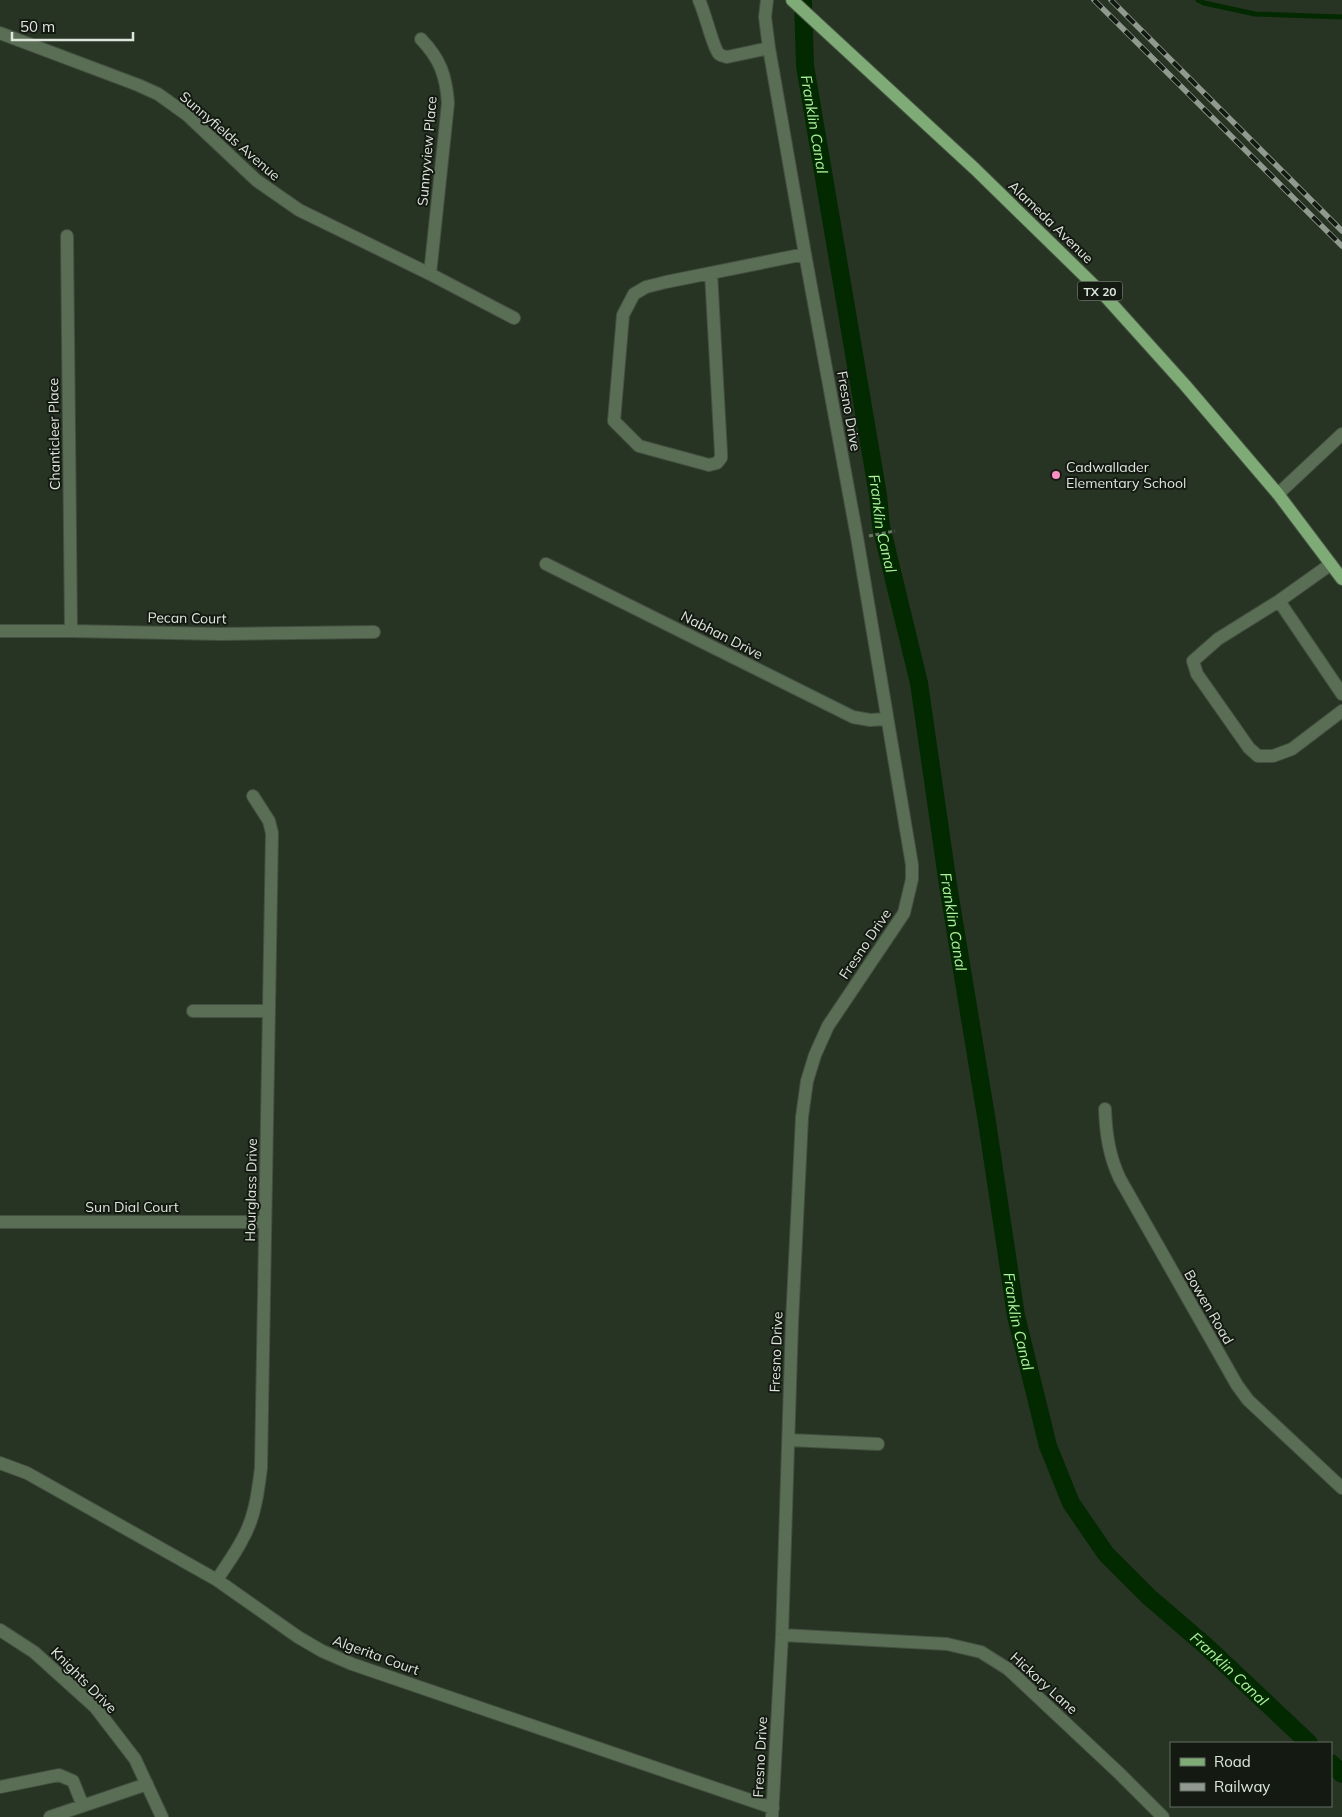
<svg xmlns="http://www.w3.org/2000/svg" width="1342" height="1817" viewBox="0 0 1342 1817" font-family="Mulish,sans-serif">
<rect width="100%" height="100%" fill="#273424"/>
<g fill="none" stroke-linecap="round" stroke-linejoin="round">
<path stroke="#032900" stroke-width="5" d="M1198 0 1204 3 1255 14 1342 17"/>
<g stroke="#032900" stroke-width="18">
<path id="s1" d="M803 0 805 66 878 495 881 526 919 683 948 885 987 1122 1016 1316 1048 1446 1071 1503 1106 1554 1149 1597 1206 1646 1309 1743"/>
<path d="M1331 1763 1342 1774"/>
</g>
<defs>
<path id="minor" d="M699 0C705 12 713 48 719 54 721 56 724 56 727 57L769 48
M767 0 765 17 769 48 805 254 857 537 912 865V879L904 913 828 1026 815 1055 807 1081 802 1117 792 1322 782 1635 772 1817
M0 33 138 85 158 94 186 114 256 180 299 210 430 274 514 318
M421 39C440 59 446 75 448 103L430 274
M67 236 71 631
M711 273 721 453V458L717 463 709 465 639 446 614 421 623 315 634 294 646 287 666 282 805 254
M1278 494 1342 434
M546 564 853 717 870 720 887 719
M1331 564 1279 601 1218 639 1193 661 1197 674 1249 748 1258 756H1273L1292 749 1342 711
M1279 601 1342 694
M0 631H71L222 634 374 632
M193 1011H269
M1105 1109C1106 1134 1109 1156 1120 1179L1237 1385 1248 1400 1342 1488
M0 1222H265
M789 1440 878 1444
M0 1463 27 1473 217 1580 298 1637 322 1651 352 1664 773 1808
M217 1580C225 1567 235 1554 242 1540 255 1518 258 1492 261 1468L272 833 269 821 253 796
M0 1630 34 1652 95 1707 135 1759 162 1817
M782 1635 947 1644 981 1652 1008 1669 1120 1774 1163 1817
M0 1787 59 1775 73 1781 83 1806
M50 1817 147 1784"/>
<path id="major" d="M792 0 975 169 1104 295 1185 385 1278 494 1342 579"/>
</defs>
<use href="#minor" stroke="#445041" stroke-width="14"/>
<use href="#major" stroke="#445041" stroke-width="14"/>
<path stroke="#677265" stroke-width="3" stroke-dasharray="4 2.5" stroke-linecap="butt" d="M869 536 895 531"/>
<use href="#minor" stroke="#596e54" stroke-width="12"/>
<use href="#major" stroke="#7fab76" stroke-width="12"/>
<defs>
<path id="rail" d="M1094 0 1342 246
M1111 0 1342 231"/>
</defs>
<use href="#rail" stroke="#909a8e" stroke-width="5.5"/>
<use href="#rail" stroke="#141a12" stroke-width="4" stroke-dasharray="11" stroke-linecap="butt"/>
</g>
<circle fill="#fb8fc4" stroke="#141a12" stroke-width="2" cx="1056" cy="475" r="5"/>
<g text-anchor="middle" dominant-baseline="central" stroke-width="4" stroke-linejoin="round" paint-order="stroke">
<rect fill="#141a12" stroke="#a1a99f" stroke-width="1" x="1077.5" y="281.5" width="45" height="19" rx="4"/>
<g font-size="12" font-weight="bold" fill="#dee6dc">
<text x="1100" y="291">TX 20</text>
</g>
<g font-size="14" fill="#dee6dc" stroke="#141a12">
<text transform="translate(230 136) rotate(41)">Sunnyfields Avenue</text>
<text transform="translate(427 151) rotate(-85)">Sunnyview Place</text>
<text transform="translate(1051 222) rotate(44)">Alameda Avenue</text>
<text transform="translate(849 411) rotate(80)">Fresno Drive</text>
<text transform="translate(54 434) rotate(-91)">Chanticleer Place</text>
<text transform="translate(187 618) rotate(1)">Pecan Court</text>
<text transform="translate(722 635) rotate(27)">Nabhan Drive</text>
<text transform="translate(865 944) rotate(-56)">Fresno Drive</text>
<text transform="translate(251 1190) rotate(-89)">Hourglass Drive</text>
<text x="132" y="1207">Sun Dial Court</text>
<text transform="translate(1209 1307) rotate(60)">Bowen Road</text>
<text transform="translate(776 1352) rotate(-88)">Fresno Drive</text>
<text transform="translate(376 1655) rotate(20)">Algerita Court</text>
<text transform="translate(84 1680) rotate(45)">Knights Drive</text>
<text transform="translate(1044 1683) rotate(42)">Hickory Lane</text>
<text transform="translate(760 1757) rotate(-87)">Fresno Drive</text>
</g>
<g font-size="14" fill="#dee6dc" stroke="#141a12" text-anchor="start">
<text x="1066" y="467">Cadwallader<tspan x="1066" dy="16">Elementary School</tspan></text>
</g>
<g font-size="15" font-style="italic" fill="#abf29c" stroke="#141a12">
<text stroke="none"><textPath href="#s1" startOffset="125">Franklin Canal</textPath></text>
<text stroke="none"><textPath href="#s1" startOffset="530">Franklin Canal</textPath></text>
<text stroke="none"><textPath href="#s1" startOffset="935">Franklin Canal</textPath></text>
<text stroke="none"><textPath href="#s1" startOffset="1340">Franklin Canal</textPath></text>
<text stroke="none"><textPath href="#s1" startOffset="1760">Franklin Canal</textPath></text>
</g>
</g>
<rect x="1170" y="1742" width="162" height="65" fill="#141a12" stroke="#656c63"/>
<rect x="1180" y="1758" width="25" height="8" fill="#7fab76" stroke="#656c63"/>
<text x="1214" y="1767" font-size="15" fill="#dee6dc">Road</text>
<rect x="1180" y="1783" width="25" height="8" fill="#909a8e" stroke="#656c63"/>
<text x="1214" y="1792" font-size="15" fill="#dee6dc">Railway</text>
<path d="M12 32v8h121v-8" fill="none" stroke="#dee6dc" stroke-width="2.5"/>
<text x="20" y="32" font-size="15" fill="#dee6dc" stroke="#141a12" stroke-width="4" paint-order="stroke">50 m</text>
</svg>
